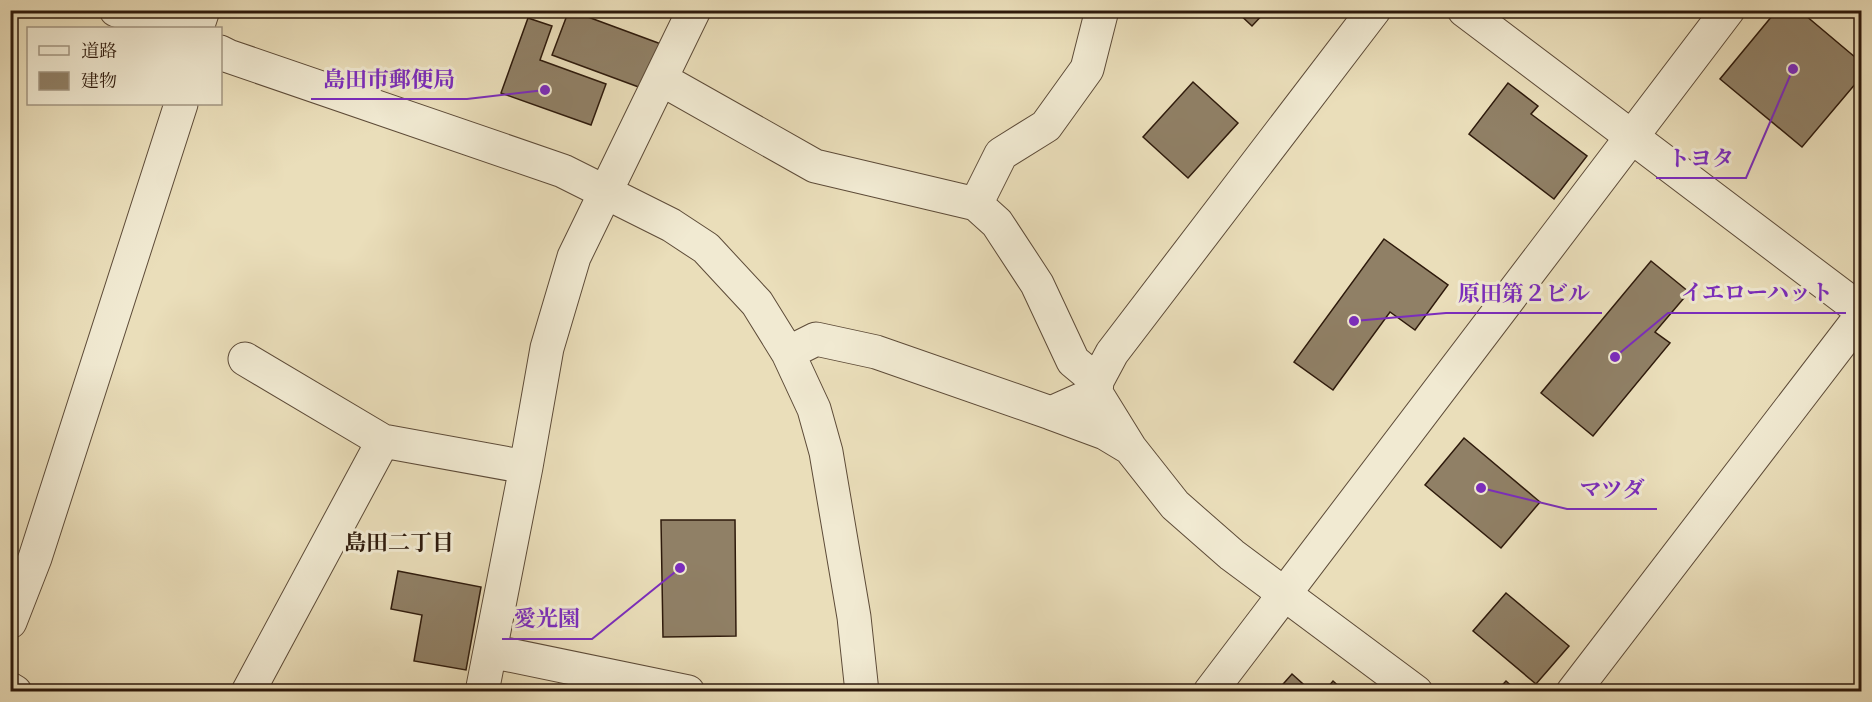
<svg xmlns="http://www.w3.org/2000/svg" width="1872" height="702" viewBox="0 0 1872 702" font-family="'Sorts Mill Goudy','Noto Serif JP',serif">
<rect width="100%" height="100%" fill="#eadeba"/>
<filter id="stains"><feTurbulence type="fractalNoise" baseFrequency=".00333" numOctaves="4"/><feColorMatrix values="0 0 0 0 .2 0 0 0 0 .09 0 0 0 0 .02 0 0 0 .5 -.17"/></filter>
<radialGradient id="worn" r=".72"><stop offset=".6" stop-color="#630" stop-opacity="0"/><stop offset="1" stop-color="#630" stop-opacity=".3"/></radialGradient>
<path fill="#908066" stroke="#2e1a0c" stroke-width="1.5" d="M569 10 661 44 644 89 552 55Z
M1235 10H1267L1252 26Z
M1777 10H1799L1862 63V76L1802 147 1720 79Z
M528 18 552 26 540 60 606 84 591 125 501 93Z
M1193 82 1238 123 1188 178 1143 137Z
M1508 83 1538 106 1531 114 1587 156 1554 199 1469 134Z
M1384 239 1448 285 1415 330 1390 312 1333 390 1294 362Z
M1651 261 1689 292 1655 332 1670 343 1593 436 1541 393Z
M1464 438 1540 502 1501 548 1425 485Z
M661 520H735L736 636 663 637Z
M398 571 481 587 466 670 414 661 422 615 391 609Z
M1506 593 1569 646 1536 684 1473 631Z
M1292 674 1312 692H1276Z
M1333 681 1345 692H1324Z
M1506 681 1518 692H1496Z"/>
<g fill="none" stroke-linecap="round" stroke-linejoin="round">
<defs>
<path id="minor" d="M116 10 170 28
M1374 10 1112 353 1097 381 1096 393 1130 448 1175 505 1232 555 1416 692
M1464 10 1862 311
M197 28 203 10
M220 52 228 56 563 171 671 225 706 248 757 303 788 353 814 409 826 452 854 617 862 692
M661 79 815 166 976 204 997 223 1037 284 1073 361 1097 381
M976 204 1001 154 1046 126 1087 69 1102 10
M788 353 816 339 876 352 1051 413
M245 359 383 441 526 467
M1096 393 1051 413 1105 433 1130 448
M10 622 35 558 181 104
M490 651 688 692
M10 689 15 692
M248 692 383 441
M482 692 526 467 547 348 574 257 694 10
M1210 692 1728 10
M1573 692 1862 315"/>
</defs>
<use href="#minor" stroke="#5d4b38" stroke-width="35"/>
<use href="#minor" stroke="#f1ead2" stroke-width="33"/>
</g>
<g text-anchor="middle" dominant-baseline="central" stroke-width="6" stroke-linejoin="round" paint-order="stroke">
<g font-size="22" font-weight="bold" fill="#2e1a0c" stroke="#f1ead2">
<text x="399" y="545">島田二丁目</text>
</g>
</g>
<path fill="none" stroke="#7b2cbf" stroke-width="2" d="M545 90L467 99H311M1793 69L1746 178H1656M1615 357L1668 313H1846M1354 321L1446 313H1602M1481 488L1567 509H1657M680 568L592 639H502"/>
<g fill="#7b2cbf" stroke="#f1ead2" stroke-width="2">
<circle cx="545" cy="90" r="6"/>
<circle cx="1793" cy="69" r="6"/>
<circle cx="1615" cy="357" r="6"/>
<circle cx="1354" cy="321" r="6"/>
<circle cx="1481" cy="488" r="6"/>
<circle cx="680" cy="568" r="6"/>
</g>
<g font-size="22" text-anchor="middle" font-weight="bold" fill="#7b2cbf" stroke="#f1ead2" stroke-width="6" stroke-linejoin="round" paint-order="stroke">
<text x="389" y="87">島田市郵便局</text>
<text x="1701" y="166">トヨタ</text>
<text x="1757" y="300">イエローハット</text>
<text x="1524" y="301">原田第２ビル</text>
<text x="1612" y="497">マツダ</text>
<text x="547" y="626">愛光園</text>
</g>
<rect width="1872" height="702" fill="none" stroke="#eadeba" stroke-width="36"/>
<rect x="12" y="12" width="1848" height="678" fill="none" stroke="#2e1a0c" stroke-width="3"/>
<rect x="18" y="18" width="1836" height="666" fill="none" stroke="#2e1a0c" stroke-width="1.5"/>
<rect x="27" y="27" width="195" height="78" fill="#f1ead2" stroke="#a39783" stroke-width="1.5"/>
<rect x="39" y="46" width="30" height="9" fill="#f1ead2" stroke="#a39783" stroke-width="1.5"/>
<text x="81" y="57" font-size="18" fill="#2e1a0c">道路</text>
<rect x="39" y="72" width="30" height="18" fill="#908066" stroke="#a39783" stroke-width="1.5"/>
<text x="81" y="87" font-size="18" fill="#2e1a0c">建物</text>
<rect width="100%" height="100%" filter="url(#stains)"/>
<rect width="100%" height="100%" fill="url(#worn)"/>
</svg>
